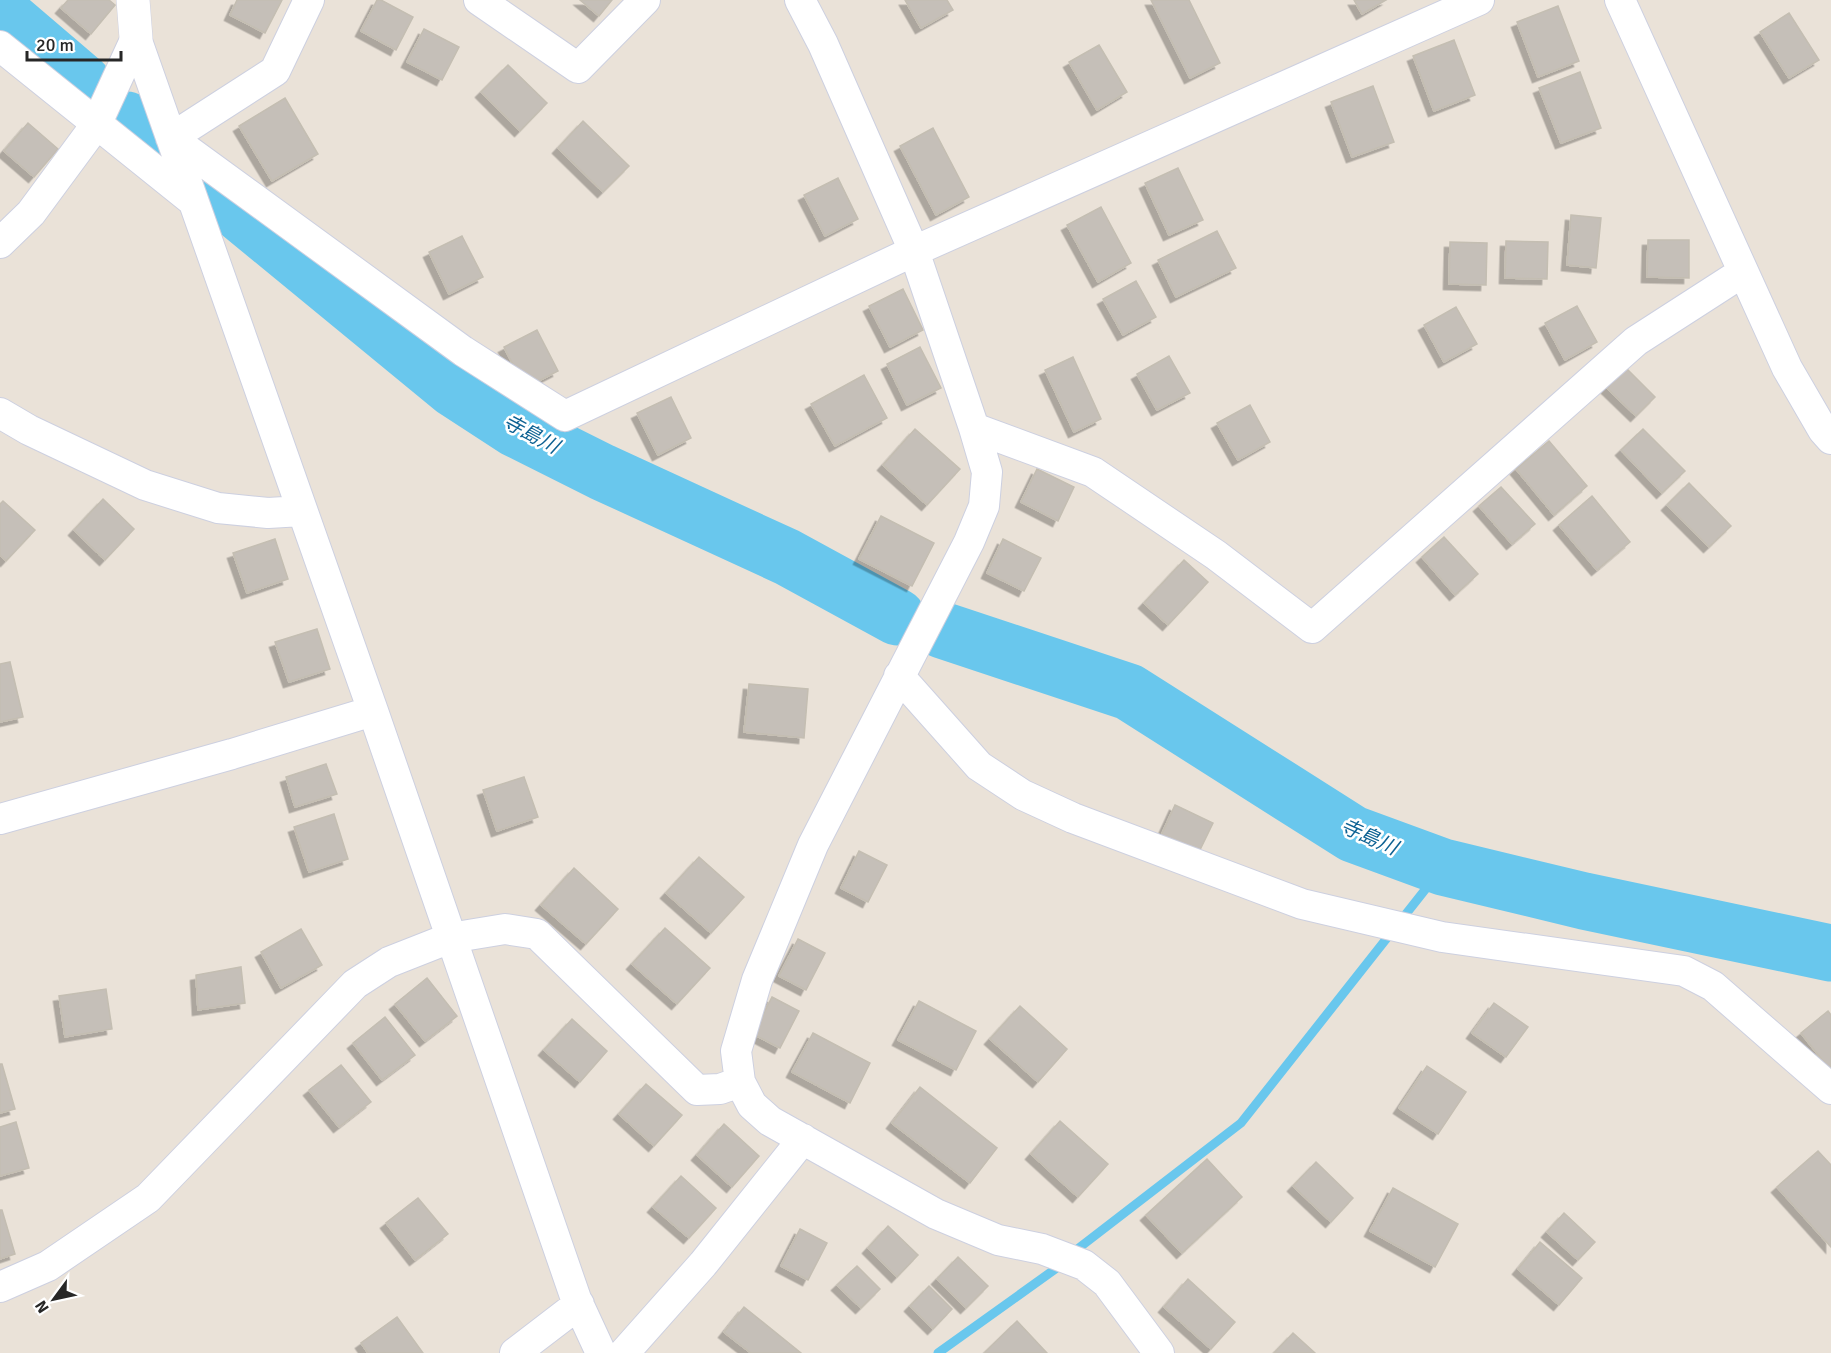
<svg xmlns="http://www.w3.org/2000/svg" width="1831" height="1353" viewBox="0 0 1831 1353" font-family="Signika,'Noto Sans JP',sans-serif">
<defs>
<filter id="shadow"><feDropShadow dx="-5.5" dy="5.5" stdDeviation="0" flood-color="#0004"/></filter>
</defs>
<rect width="100%" height="100%" fill="#eae2d8"/>
<g fill="none" stroke-linecap="round" stroke-linejoin="round">
<path stroke="#69c7ed" stroke-width="9" d="M1071 1254 1241 1123 1443 867
M938 1353 1058 1267"/>
<path stroke="#69c7ed" stroke-width="57" d="M0 12 83 83
M127 120 160 147
M206 185 453 388 516 429 602 472 787 557 897 617
M942 630 1129 692 1353 834 1443 867 1584 901 1831 953"/>
</g>
<path fill="#c5bfb8" stroke="#c4beb2" stroke-width="1.5" filter="url(#shadow)" d="M68 0H109L115 5 91 34 61 8Z
M237 0H282L265 33 230 15Z
M377 0H381L413 17 396 50 361 31Z
M580 0H612L599 16Z
M905 0H947L953 10 921 28Z
M1151 0H1189L1220 63 1190 78Z
M1354 0H1386L1362 14Z
M1558 6 1579 61 1538 77 1517 22Z
M1789 13 1819 60 1789 78 1760 32Z
M424 29 459 47 442 80 407 62Z
M1454 40 1475 95 1434 111 1413 56Z
M1099 45 1127 92 1097 110 1069 62Z
M508 65 547 103 520 131 481 92Z
M1580 72 1601 128 1561 143 1539 88Z
M1373 86 1394 142 1352 157 1331 102Z
M285 98 318 154 272 181 239 126Z
M583 121 629 166 603 192 558 148Z
M28 123 58 149 34 177 4 151Z
M933 128 969 197 936 215 900 146Z
M1178 168 1203 220 1169 235 1145 183Z
M838 178 858 219 825 236 804 195Z
M1101 207 1131 263 1098 282 1067 225Z
M1571 215 1601 218 1596 268 1567 265Z
M1217 231 1236 268 1176 297 1158 260Z
M462 236 483 277 449 294 429 252Z
M1648 240H1689V278L1647 277Z
M1506 241 1548 242 1547 279 1505 278Z
M1450 242 1487 243 1486 285 1449 284Z
M1136 281 1156 317 1123 335 1103 299Z
M903 289 923 330 890 347 869 306Z
M1577 306 1597 342 1565 360 1545 323Z
M1456 307 1477 344 1444 362 1424 325Z
M537 330 558 371 525 388 504 347Z
M920 347 941 388 907 405 887 364Z
M1169 356 1190 393 1157 410 1137 374Z
M1073 357 1101 419 1074 432 1045 370Z
M1626 368 1655 397 1636 416 1607 388Z
M864 375 887 418 835 446 811 404Z
M671 397 691 438 658 455 637 413Z
M1250 405 1270 442 1238 460 1217 423Z
M915 429 960 469 927 505 883 465Z
M1643 429 1685 471 1662 493 1621 450Z
M1549 441 1587 486 1554 515 1516 469Z
M1037 469 1074 487 1058 521 1021 502Z
M1689 483 1731 526 1709 547 1667 505Z
M1501 487 1535 524 1512 544 1479 506Z
M1592 496 1630 542 1597 570 1559 525Z
M103 499 134 529 105 560 74 530Z
M3 501 35 530 6 561 0 555V504Z
M881 516 934 543 912 586 859 559Z
M1444 537 1478 574 1455 595 1422 557Z
M275 539 288 579 247 593 233 553Z
M1003 539 1041 558 1024 591 987 573Z
M1184 560 1208 582 1168 625 1144 603Z
M317 629 330 669 289 682 275 642Z
M10 662 23 717 0 722V664Z
M749 684 808 689 804 738 744 732Z
M326 764 337 794 295 807 286 777Z
M524 777 538 817 497 831 483 790Z
M1175 805 1213 823 1197 856 1160 838Z
M334 814 348 859 309 872 294 827Z
M859 851 887 865 868 902 841 888Z
M699 857 744 897 711 933 666 893Z
M574 868 618 909 586 944 541 905Z
M665 928 710 968 677 1004 632 964Z
M301 929 322 965 281 988 261 952Z
M798 939 825 953 806 990 779 976Z
M241 967 245 1003 198 1010 196 975Z
M427 978 457 1016 425 1041 395 1004Z
M106 989 112 1029 65 1037 59 996Z
M772 997 799 1011 780 1048 753 1034Z
M919 1001 976 1031 956 1070 898 1040Z
M1494 1003 1528 1027 1506 1057 1472 1033Z
M1020 1006 1067 1049 1038 1082 990 1039Z
M1828 1011 1831 1015V1071L1801 1033Z
M385 1017 415 1055 382 1080 353 1043Z
M572 1019 607 1051 580 1082 544 1050Z
M813 1033 870 1063 850 1103 792 1072Z
M0 1064H2L15 1109 0 1113Z
M341 1065 371 1102 339 1127 309 1090Z
M1427 1066 1466 1092 1438 1134 1399 1108Z
M646 1084 682 1115 654 1146 619 1114Z
M920 1087 997 1148 970 1183 892 1123Z
M1060 1121 1108 1164 1078 1197 1031 1154Z
M16 1122 29 1168 0 1176V1127Z
M724 1124 759 1156 732 1187 697 1155Z
M1818 1151 1831 1165V1247L1777 1187Z
M1207 1159 1242 1197 1182 1253 1146 1215Z
M1316 1162 1353 1198 1331 1222 1293 1186Z
M681 1176 716 1208 689 1238 653 1207Z
M1393 1188 1458 1224 1435 1267 1370 1231Z
M418 1198 448 1234 415 1260 386 1223Z
M0 1210H2L15 1254 0 1259Z
M1564 1213 1595 1242 1578 1260 1547 1232Z
M888 1226 918 1255 897 1277 868 1248Z
M800 1229 827 1243 808 1280 781 1266Z
M1540 1242 1582 1278 1559 1305 1518 1269Z
M958 1257 988 1286 966 1308 937 1279Z
M857 1266 880 1289 861 1308 837 1285Z
M1188 1279 1235 1322 1211 1349 1164 1307Z
M929 1286 952 1309 933 1329 910 1306Z
M744 1307 801 1353H751L724 1332Z
M397 1317 423 1353H368L361 1343Z
M1017 1321 1047 1353H985V1352Z
M1293 1333 1315 1353H1274Z"/>
<g fill="none" stroke-linecap="round" stroke-linejoin="round">
<defs>
<path id="minor" d="M309 0 275 71 171 138 463 351 565 416 914 251 1479 0
M479 0 578 68 645 0
M800 0 823 44 914 251 974 428 987 472 984 506 969 542 813 845 757 980 736 1051 740 1082 752 1105 770 1121 936 1214 998 1240 1042 1249 1084 1265 1107 1283 1159 1353
M1620 0 1787 368 1823 430 1831 439
M136 38 373 711 576 1299 601 1353
M0 46 193 201
M0 243 31 213 96 125 136 38
M0 413 29 430 145 485 218 508 268 513 302 511
M974 428 1093 472 1216 555 1312 628 1636 341 1743 272
M899 676 979 766 1023 795 1073 818 1302 904 1442 937 1684 971 1713 986 1831 1089
M0 819 232 754 373 711
M0 1287 48 1266 148 1198 355 984 389 962 450 938 505 929 537 934 697 1090 720 1089 740 1082
M515 1353 579 1304
M624 1353 703 1264 803 1139"/>
<path id="tertiary" d="M133 0 136 38"/>
</defs>
<use href="#minor" stroke="#cdd0e0" stroke-width="32"/>
<use href="#tertiary" stroke="#cdd0e0" stroke-width="34"/>
<use href="#minor" stroke="#fff" stroke-width="30"/>
<use href="#tertiary" stroke="#fff" stroke-width="33"/>
</g>
<g text-anchor="middle" dominant-baseline="central" stroke-width="5" stroke-linejoin="round" paint-order="stroke">
<g font-size="20" font-style="italic" fill="#0e6293" stroke="#fff">
<text transform="translate(531 434) rotate(28)">寺島川</text>
<text transform="translate(1369 837) rotate(24)">寺島川</text>
</g>
</g>
<g transform="translate(54 1299) rotate(237)" stroke="#ffffff" stroke-width="4.5" paint-order="stroke">
<path d="M0-4.5L10 22L0 15L-10 22Z" fill="#272727"/>
<text y="-9" font-size="16" font-weight="bold" text-anchor="middle" fill="#272727">N</text>
</g>
<path d="M27 51v9h94v-9" fill="none" stroke="#272727" stroke-width="3"/>
<text x="36" y="51" font-size="18" fill="#272727" stroke="#ffffff" stroke-width="4.5" paint-order="stroke">20 m</text>
</svg>
